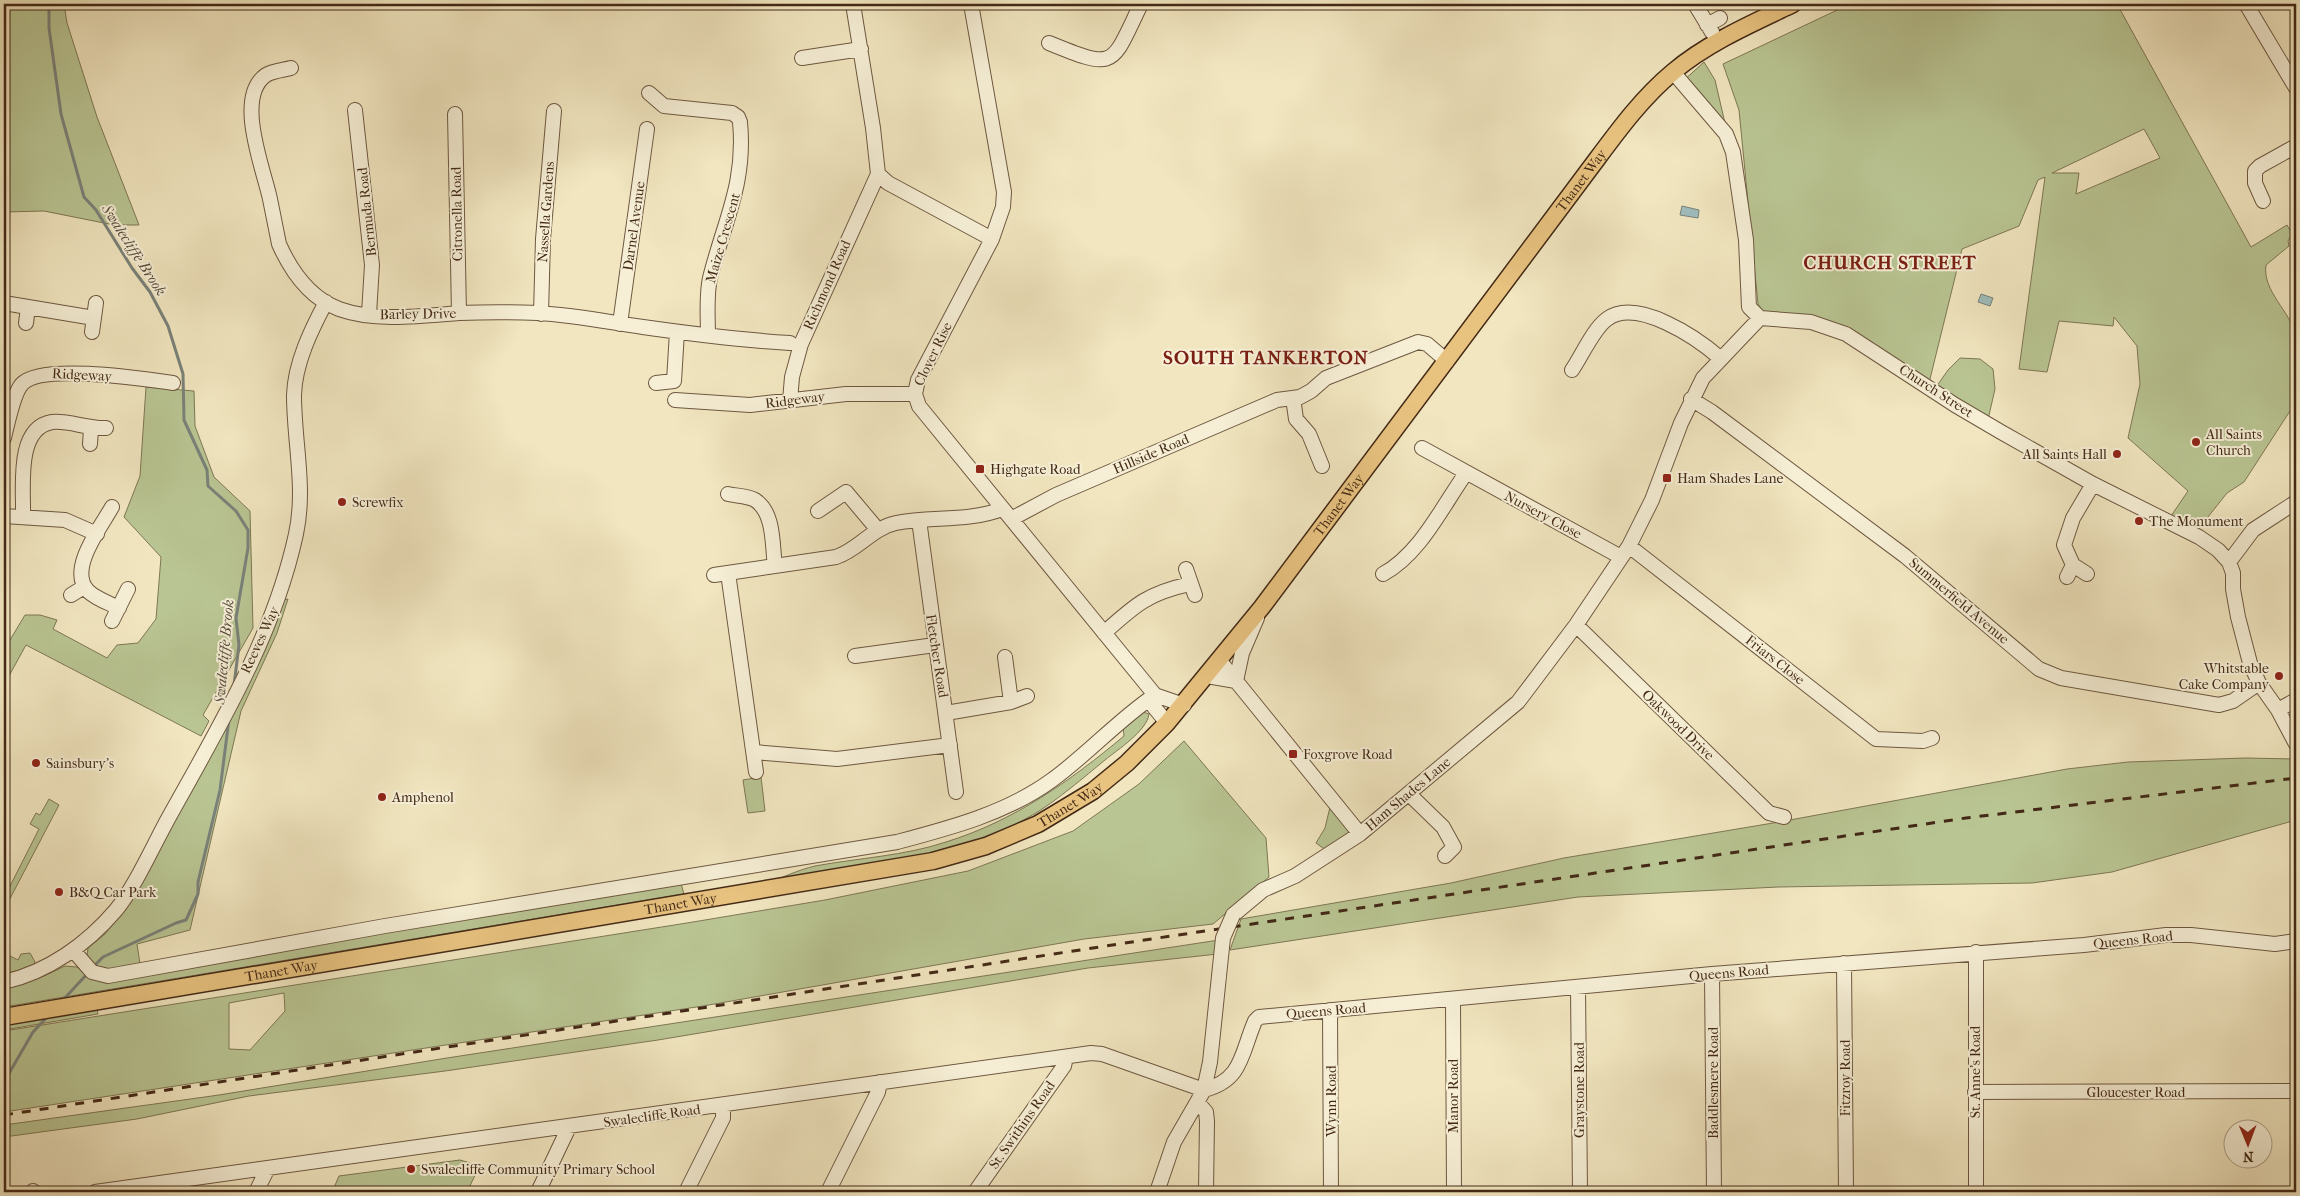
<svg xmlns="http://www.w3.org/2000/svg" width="2300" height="1196" viewBox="0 0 2300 1196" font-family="'IM FELL French Canon',serif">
<rect width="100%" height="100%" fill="#f1e6c0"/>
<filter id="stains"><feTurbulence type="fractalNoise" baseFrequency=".004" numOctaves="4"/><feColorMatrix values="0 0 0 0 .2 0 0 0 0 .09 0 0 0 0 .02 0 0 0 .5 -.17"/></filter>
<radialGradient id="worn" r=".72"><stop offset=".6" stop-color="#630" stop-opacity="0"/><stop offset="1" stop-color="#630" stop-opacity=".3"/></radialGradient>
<path fill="#b9c593" stroke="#7e7754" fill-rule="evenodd" d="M4 4H64L67 23 97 117 139 225H114L44 211 4 212Z
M1850 4H2117L2251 247 2287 225 2292 234 2288 241 2289 246 2266 265C2262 291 2291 312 2296 336V419L2290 411 2244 482 2227 493 2196 532 2169 519 2188 491 2128 438 2140 384 2137 346 2114 317 2113 326 2059 321 2047 372 2019 369 2045 177 2038 180 2019 226 1962 249 1929 383 1823 320 1764 313 1758 304 1739 110 1723 64ZM2144 129 2160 158 2076 194 2079 173H2052Z
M1704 62 1715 80 1730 145 1682 82Z
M1960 358 1980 359 1993 369 1995 389 1987 424 1934 390 1948 370Z
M146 387 194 391 195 426 214 477 250 511 253 628 203 715 209 721 201 736 26 645 4 685V650L25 615H40L57 620 53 629 107 658 117 645 138 643 156 619 161 557 124 517 140 476Z
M288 599 277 633 241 711 190 930 137 944 140 964 103 972 97 970 87 956 88 948 105 934 124 910 164 841 224 727 283 600Z
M1143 712 1149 714C1147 731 1117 750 1105 760 1083 778 1060 798 1036 813 958 860 853 868 765 884 781 878 798 870 815 866 858 858 904 856 946 842 1014 821 1070 781 1124 736L1123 727Z
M1184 741 1266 838 1269 877 1213 924 1084 939 703 1006 4 1112V1031L687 923 825 900 968 871 1073 831 1139 784ZM284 993 285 1011 250 1050 229 1049V1003Z
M2245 758 2296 759V820L2112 872 2032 883 1778 887 1578 897 1230 950 1241 919 1451 883 1564 858 1779 822 2067 769 2128 762Z
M761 777 765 811 748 813 743 780Z
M49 799 59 805 4 910V898L39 829 30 824 36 813 40 815Z
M1330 807 1351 831 1349 835 1327 851 1316 843 1325 828Z
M680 880 684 894 4 1007V989L44 976 65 966 77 967 86 975Z
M1219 940 1218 954 1088 968 658 1040 445 1071 249 1096 137 1119 4 1137V1125L219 1095 447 1058Z
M4 953 18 960 21 954 30 953 35 962 33 967 4 974Z
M97 1010 98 1014 4 1030V1024Z
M460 1160 470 1163 477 1171 467 1192H332L339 1176Z"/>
<path fill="#9fbdbd" stroke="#7a827a" d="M1682 206 1699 210 1698 218 1680 215Z
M1981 294 1993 298 1990 306 1978 302Z"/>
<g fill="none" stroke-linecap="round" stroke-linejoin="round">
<path stroke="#7a827a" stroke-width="3" d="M49 4V28L61 114 84 197 96 210 132 268 150 292 168 326 183 374 184 420 207 470 208 486 236 511 248 530V548L236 618 239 645 234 685
M92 968 103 957 176 923 186 920 198 894V882L220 790 229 719
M62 1001 88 973
M4 1082 33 1032 49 1015
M4 1095 6 1111
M4 1158 8 1152 9 1124"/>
<defs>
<path id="minor" d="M853 4 873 128 878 174 888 183 992 239
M971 4 1004 192 1003 207 992 239 918 380 915 394 919 406 1155 695 1184 705
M1695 4 1712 32
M2246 4 2296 88
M1707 25 1720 18
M1049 43C1117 71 1111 66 1141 4
M802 58 861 49
M291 68C283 70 272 71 266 75 234 97 264 170 270 199 273 214 276 229 279 244 291 271 310 298 339 309 375 322 421 316 459 313 486 312 512 312 538 313 574 315 608 322 643 327 692 334 741 340 790 343
M1673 72 1726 134 1733 152 1746 240 1749 307 1760 318 1811 322 1846 334 1955 405 2001 432 2093 484 2199 537 2218 550 2229 562 2233 573V589L2238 617 2250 663 2259 683 2278 710 2296 744
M649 93 664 106 732 113 738 117 740 122C746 184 724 221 710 278 706 296 708 317 708 335
M355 110 372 265 369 314
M455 114 459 313
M2263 201 2255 183V171L2260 166 2296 146
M4 303 94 318
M541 314 543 239 554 111
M26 323 28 307
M620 324 647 129
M92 332 96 303
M1572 370C1581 357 1594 328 1607 319 1637 297 1697 338 1720 358
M656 383 674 381 677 332
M1293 398 1296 419 1309 434 1322 466
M1691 399 1712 412 1905 556 2039 669 2061 678 2219 705 2233 701 2259 683
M675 400 750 405 846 394H915
M790 401 792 377 801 344 878 174
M4 438C7 425 14 392 22 384 41 363 144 379 173 383
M90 444 91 429
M1422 448 1621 557
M728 494C737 496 748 496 755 500 775 513 772 546 775 566
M112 507C101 527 67 570 88 591 96 599 109 603 119 608
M818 511 846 492 878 530
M4 516 65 520 97 534
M23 517C24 489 15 428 52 422 68 420 88 429 106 428
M1011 519 1056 495 1277 400 1300 397 1311 391 1326 378 1418 342 1427 344 1447 361
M919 520 956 792
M1629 546 1876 739 1923 741 1932 738
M2229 562 2253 530 2296 502
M1186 569 1195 595
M728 573 756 772
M1383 574C1420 554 1442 507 1466 473
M2087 574 2073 565 2064 545 2073 518 2093 484
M714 575 836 557C858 550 872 528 896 523 931 516 968 522 1002 509
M2067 577 2073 565
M71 595 84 587
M112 621 128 589
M1576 625 1769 813 1784 817
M1104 633C1135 605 1148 593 1190 584
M855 656 935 645
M1005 657 1011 702
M1219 660 1360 834
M1207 676 1236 681
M1236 681 1242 653 1257 618
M1155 695 1154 707 1167 723
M2278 710 2296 700
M946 713 1011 702 1027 696
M754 752 837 759 950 745
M1409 794 1443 827 1454 847 1445 856
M1233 915 1263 890 1295 876 1360 834 1518 702 1576 625 1629 546 1652 500 1681 423 1703 378 1760 318
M73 950 92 972 108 976 385 926 897 842C950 828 1007 813 1052 780 1088 754 1118 720 1155 695
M1844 963 1846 1192
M1712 974 1714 1192
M4 982C48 972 87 944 116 910 135 887 154 844 169 817 219 727 274 636 296 534 306 488 294 442 294 395 295 363 311 330 326 302
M1578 988 1580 1192
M1453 999 1454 1192
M1330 1010 1331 1192
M1204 1090C1243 1080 1241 1053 1255 1021L1259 1017 1712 974 2084 945 2166 935H2191L2275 944 2296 941
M1975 1092 2296 1091
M1198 1103 1206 1112 1207 1121 1206 1192
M33 1191 34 1192
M95 1192 1091 1053 1102 1054 1204 1090
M256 1192 267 1170
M538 1192 569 1127
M686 1192 723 1118V1106
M828 1192 878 1092 880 1082
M975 1192 1064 1066 1066 1057
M1157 1192 1174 1142 1204 1090 1210 1062 1219 976
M1976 1192V952"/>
<g id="major">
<path id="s1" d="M4 1017 933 861 986 846 1038 824 1093 791 1127 763 1167 723 1262 607 1597 159C1620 128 1643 97 1673 72 1707 43 1753 23 1793 4"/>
</g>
</defs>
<use href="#minor" stroke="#6e5840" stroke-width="16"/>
<use href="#major" stroke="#432916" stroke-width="19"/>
<use href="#minor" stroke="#f6efd6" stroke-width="14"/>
<use href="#major" stroke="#e8c380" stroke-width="16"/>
<path stroke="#432916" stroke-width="3" stroke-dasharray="9 9" stroke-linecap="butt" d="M4 1115 1158 938 1966 818 2296 778"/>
<defs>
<path id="minor-bridge" d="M1219 976 1223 938 1233 915"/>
</defs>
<use href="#minor-bridge" stroke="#6e5840" stroke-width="16" stroke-linecap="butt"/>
<use href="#minor-bridge" stroke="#f6efd6" stroke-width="14"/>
</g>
<g fill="#8f2418" stroke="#f6efd6" stroke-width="2">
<circle cx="2196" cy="442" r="5"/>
<circle cx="2117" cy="454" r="5"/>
<rect x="975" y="464" width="10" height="10" rx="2.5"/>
<rect x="1662" y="473" width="10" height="10" rx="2.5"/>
<circle cx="342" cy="502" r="5"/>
<circle cx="2139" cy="521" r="5"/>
<circle cx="2279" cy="676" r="5"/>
<rect x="1288" y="749" width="10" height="10" rx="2.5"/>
<circle cx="36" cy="763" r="5"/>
<circle cx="382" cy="797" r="5"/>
<circle cx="59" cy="892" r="5"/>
<circle cx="411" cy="1169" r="5"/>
</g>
<g text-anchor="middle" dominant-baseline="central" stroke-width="4" stroke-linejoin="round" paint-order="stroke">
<g font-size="14" fill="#432916" stroke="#f6efd6">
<text stroke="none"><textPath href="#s1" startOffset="1901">Thanet Way</textPath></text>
<text transform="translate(367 212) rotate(-96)">Bermuda Road</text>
<text transform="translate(546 212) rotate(-86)">Nassella Gardens</text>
<text transform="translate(457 214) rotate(-91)">Citronella Road</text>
<text transform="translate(634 226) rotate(-82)">Darnel Avenue</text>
<text transform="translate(723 238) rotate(-74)">Maize Crescent</text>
<text transform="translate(827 285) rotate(-66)">Richmond Road</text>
<text transform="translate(418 314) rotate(-1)">Barley Drive</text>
<text transform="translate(933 354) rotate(-64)">Clover Rise</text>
<text transform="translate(82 375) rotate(3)">Ridgeway</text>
<text transform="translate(1936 391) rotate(33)">Church Street</text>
<text transform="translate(795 400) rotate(-7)">Ridgeway</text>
<text transform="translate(1151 454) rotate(-23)">Hillside Road</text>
<text stroke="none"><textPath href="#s1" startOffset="1496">Thanet Way</textPath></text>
<text transform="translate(1543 515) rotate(28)">Nursery Close</text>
<text transform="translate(1959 601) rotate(40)">Summerfield Avenue</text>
<text transform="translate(260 640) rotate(-65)">Reeves Way</text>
<text transform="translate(937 656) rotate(81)">Fletcher Road</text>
<text transform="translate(1775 660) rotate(38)">Friars Close</text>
<text transform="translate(1678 725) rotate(44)">Oakwood Drive</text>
<text transform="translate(1408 794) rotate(-40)">Ham Shades Lane</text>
<text stroke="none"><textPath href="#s1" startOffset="1091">Thanet Way</textPath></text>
<text stroke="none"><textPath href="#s1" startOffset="686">Thanet Way</textPath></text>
<text transform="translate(2133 940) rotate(-6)">Queens Road</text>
<text stroke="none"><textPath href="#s1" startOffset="281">Thanet Way</textPath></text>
<text transform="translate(1729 973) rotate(-5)">Queens Road</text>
<text transform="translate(1326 1011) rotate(-5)">Queens Road</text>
<text transform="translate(1975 1072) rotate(-90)">St. Anne's Road</text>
<text transform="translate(1845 1078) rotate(-90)">Fitzroy Road</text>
<text transform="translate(1713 1083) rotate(-90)">Baddlesmere Road</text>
<text transform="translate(1579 1090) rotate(-90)">Graystone Road</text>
<text x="2136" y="1092">Gloucester Road</text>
<text transform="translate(1453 1096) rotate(-90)">Manor Road</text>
<text transform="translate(1331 1101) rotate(-90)">Wynn Road</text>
<text transform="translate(652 1116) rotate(-8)">Swalecliffe Road</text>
<text transform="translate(1022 1125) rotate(-55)">St. Swithins Road</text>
</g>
<g font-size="14" fill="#432916" stroke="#f6efd6" text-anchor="start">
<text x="2206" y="434">All Saints<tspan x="2206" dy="16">Church</tspan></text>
<text x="2107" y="454" text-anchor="end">All Saints Hall</text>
<text x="990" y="469">Highgate Road</text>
<text x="1677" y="478">Ham Shades Lane</text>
<text x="352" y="502">Screwfix</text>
<text x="2149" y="521">The Monument</text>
<text x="2269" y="668" text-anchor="end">Whitstable<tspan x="2269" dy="16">Cake Company</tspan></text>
<text x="1303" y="754">Foxgrove Road</text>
<text x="46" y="763">Sainsbury's</text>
<text x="392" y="797">Amphenol</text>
<text x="69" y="892">B&amp;Q Car Park</text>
<text x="421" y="1169">Swalecliffe Community Primary School</text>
</g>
<g font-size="15" font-style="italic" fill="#5a4e40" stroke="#f6efd6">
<text transform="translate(134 250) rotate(57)">Swalecliffe Brook</text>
<text transform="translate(224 652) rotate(-85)">Swalecliffe Brook</text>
</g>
<g font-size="19" font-weight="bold" letter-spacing="1" fill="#7a1f14" stroke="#f6efd6">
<text x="1890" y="263">CHURCH STREET</text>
<text x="1266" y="358">SOUTH TANKERTON</text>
</g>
</g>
<rect width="2300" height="1196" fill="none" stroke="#f1e6c0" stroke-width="20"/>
<rect x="5" y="5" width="2290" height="1186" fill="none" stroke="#432916" stroke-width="2.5"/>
<rect x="10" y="10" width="2280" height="1176" fill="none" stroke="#432916"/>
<g transform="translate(2248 1144) rotate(179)"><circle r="24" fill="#f6efd6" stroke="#aea089"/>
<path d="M0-4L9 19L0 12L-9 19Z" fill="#8f2418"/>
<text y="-8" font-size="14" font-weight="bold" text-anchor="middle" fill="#432916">N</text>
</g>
<rect width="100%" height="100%" filter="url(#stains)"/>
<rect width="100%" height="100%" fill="url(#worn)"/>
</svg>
